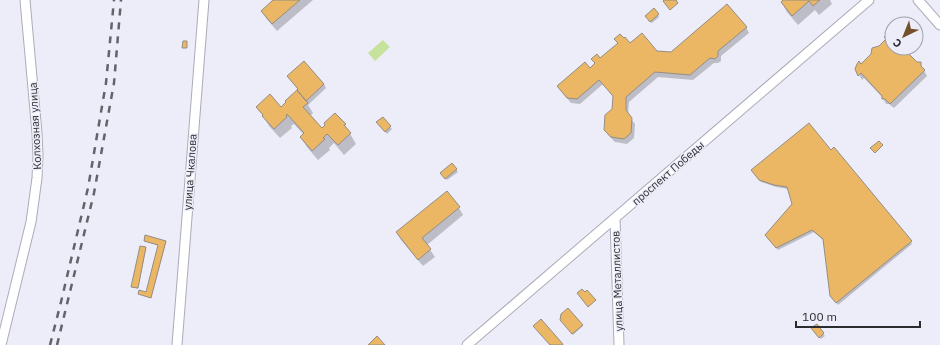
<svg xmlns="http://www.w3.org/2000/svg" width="940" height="345" viewBox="0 0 940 345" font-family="'IBM Plex Sans',sans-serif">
<rect width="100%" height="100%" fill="#ecedf9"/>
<path fill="#c6e29d" d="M383 40 390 47 375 61 368 53Z"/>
<path fill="#0003" d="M275 0H313L277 31 266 18 262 11Z
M785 0H830L832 4 819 15 815 10 798 25 787 12 782 3Z
M658 14 659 17 652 23 648 19Z
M746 27 749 33 721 56V61L718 63H714L693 80 658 77 629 102 628 115 635 124 634 138 627 144 615 142 608 135 605 130 613 110 614 97 603 84 580 104 571 103 561 91 558 86 590 69 595 64 592 59 600 60 618 44 615 39 656 52 671 53Z
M892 36V48H902L917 63H920L927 76 894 108 889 104H886L883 98 864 78 862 80 856 69Z
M304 62 324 84 326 88 308 105 313 113 310 116 322 129 335 114 345 125 356 144 344 155 334 143 329 148 330 150 318 160 307 147 301 137 304 135 294 124 291 126 292 128 280 138 269 126 258 107 281 108 299 89Z
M382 118 392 129 387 134 379 125Z
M456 169 458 172 447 180 443 175Z
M753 171 911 242 912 244 838 305 833 298 824 241 814 232 778 250 767 238 766 235 794 204 788 189 776 187 761 182Z
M459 208 463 215 427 245 435 257 423 266 401 240 397 233Z
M145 241 166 242 151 298 139 294 147 293 159 246Z
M141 247 146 249 138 289 132 287Z
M568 309 583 326 573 335 562 321Z
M817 325 825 336 821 339 814 331Z"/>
<path fill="#ebb765" stroke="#948d84" d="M273 0H300L272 24 261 11Z
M664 0H676L678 3 670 10 663 1Z
M783 0H820L813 6 809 1 792 16 781 2Z
M727 4 747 27 718 51V56L715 59 710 58 690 75 655 72 626 97V110L632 118 631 133 624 139 611 137 604 130 605 115 612 109 613 96 599 80 577 99 567 98 557 86 585 62 590 68 595 63 591 59 597 54 600 58 618 43 614 39 620 34 624 38 625 37 630 43 642 33 657 51 671 52Z
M654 8 659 14 650 22 645 16Z
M890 34H892V48H903L917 62H921V66L925 70 890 104 885 99H882V96L861 73 858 76 855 69 857 64 859 61 861 64 871 54 872 48 879 46 886 39 884 37Z
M183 41H187V48H182Z
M304 61 324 84 306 101 297 90 298 89 287 76Z
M297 90 308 103 303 107 322 128 325 125 324 123 335 113 346 124 344 125 351 133 338 145 327 134 323 138 325 139 312 151 300 137 304 133 287 114 286 116 287 117 274 129 262 116 263 115 256 107 270 94 281 107 286 102 285 101Z
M383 117 391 126 385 132 376 122Z
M809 123 831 150 834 147 912 241 836 303 830 296 823 239 812 230 776 248 765 235 792 204 787 187 774 185 759 180 751 170Z
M879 141 883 145 875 153 870 148Z
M452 163 457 169 445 179 440 173Z
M447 191 460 207 422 238 431 249 418 260 396 232Z
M145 235 166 241 151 298 138 294 139 290 146 292 158 245 144 241Z
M140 246 146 247 138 288 131 287Z
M582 289 585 292 587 290 596 300 588 307 577 293Z
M568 308 583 325 572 334 560 320 561 314Z
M541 319 562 343 563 345H550L533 326Z
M817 324 824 333 819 338 811 328Z
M377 336 385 345H368Z"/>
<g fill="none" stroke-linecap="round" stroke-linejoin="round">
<defs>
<path id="secondary" d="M918 0 940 25
M615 218 619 345
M1 345 31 222 37 178 38 156 37 133 25 0
M177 345 204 0
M467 345 869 0"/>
</defs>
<use href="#secondary" stroke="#abacb7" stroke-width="11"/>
<use href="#secondary" stroke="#fff" stroke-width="9"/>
<path stroke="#63646a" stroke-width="2.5" stroke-dasharray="7 7" stroke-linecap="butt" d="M50 345 61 302 88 188 106 83 114 0
M57 345 67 304 94 193 114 83 121 0"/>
</g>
<g text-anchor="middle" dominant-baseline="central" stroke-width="3" stroke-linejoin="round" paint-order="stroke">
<g font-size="11" fill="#2b2c30" stroke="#ecedf9">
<text transform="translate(35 126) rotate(-93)">Колхозная улица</text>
<text transform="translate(190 172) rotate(-86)">улица Чкалова</text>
<text transform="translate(668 173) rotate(-41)">проспект Победы</text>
<text transform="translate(617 281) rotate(-92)">улица Металлистов</text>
</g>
</g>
<g transform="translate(904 36) rotate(223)"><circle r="19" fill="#ecedf9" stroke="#9fa0a9"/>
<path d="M0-3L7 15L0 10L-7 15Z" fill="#734f2a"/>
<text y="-6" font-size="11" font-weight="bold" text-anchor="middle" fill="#2b2c30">С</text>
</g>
<path d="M796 321v6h124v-6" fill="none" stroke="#2b2c30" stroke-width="2"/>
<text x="802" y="321" font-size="12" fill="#2b2c30" stroke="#ecedf9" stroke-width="3" paint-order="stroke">100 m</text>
</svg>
